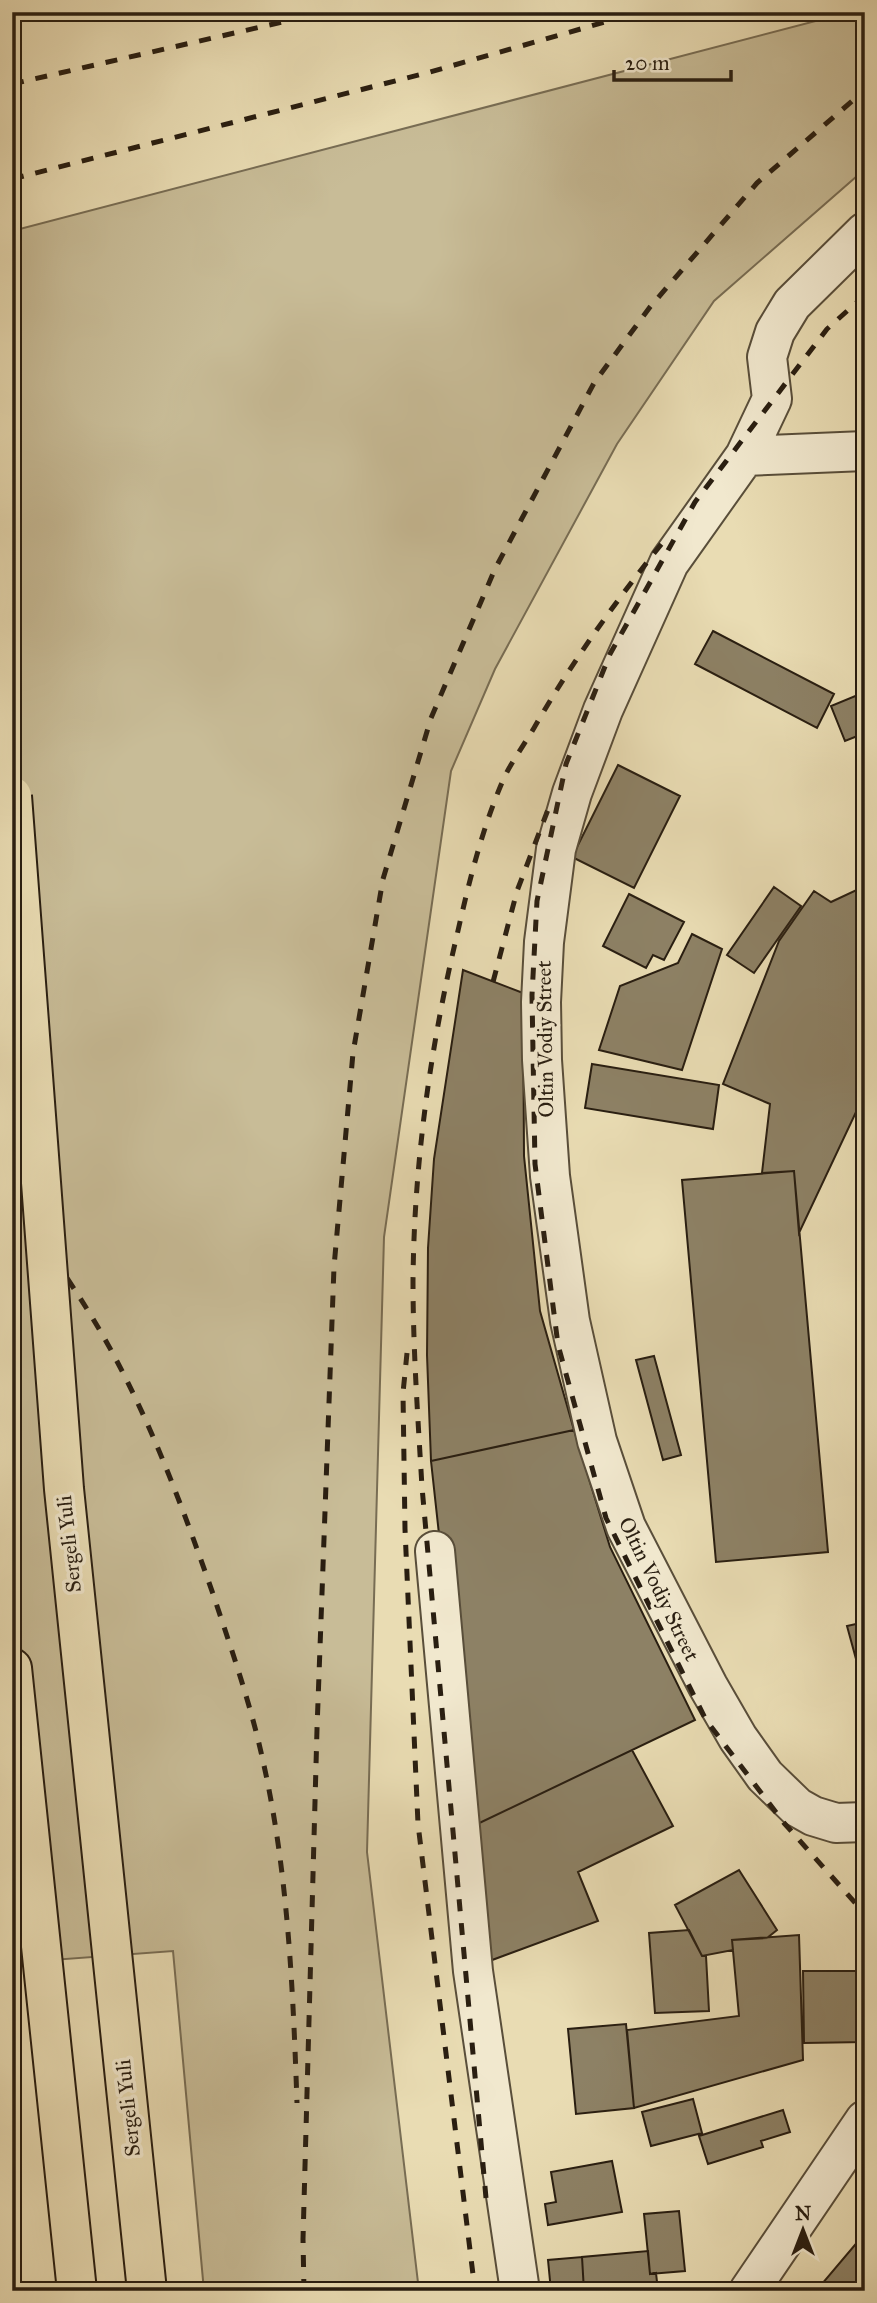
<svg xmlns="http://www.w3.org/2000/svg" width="877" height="2303" viewBox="0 0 877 2303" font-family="'IM FELL Great Primer',serif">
<rect width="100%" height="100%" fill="#e9dcb3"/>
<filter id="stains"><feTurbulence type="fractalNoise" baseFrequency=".00286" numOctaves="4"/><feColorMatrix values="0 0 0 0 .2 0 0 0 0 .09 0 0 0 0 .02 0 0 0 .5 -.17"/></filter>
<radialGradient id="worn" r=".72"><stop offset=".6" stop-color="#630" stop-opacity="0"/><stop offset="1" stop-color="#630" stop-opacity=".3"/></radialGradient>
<path fill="#c8bc97" stroke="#786d54" stroke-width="2" d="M850 12H865V169L714 301 617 444 495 669 451 771 384 1237 367 1852 419 2291H204L173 1951 12 1963V231Z"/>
<path fill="#8d8165" stroke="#291e11" stroke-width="2" d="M713 631 834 694 817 728 695 664Z
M865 692V733L845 741 831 706Z
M618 765 680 796 634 888 572 857Z
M865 886V1093L799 1233 794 1171 762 1173 770 1104 723 1084 779 941 814 891 831 902Z
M774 887 801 906 754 973 727 955Z
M629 894 684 922 664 960 653 955 646 968 603 946Z
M692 934 722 949 682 1070 599 1050 620 986 678 963Z
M463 970 523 993 524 1156 540 1311 574 1430 431 1461 427 1355 428 1248 434 1159Z
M592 1064 719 1085 713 1129 585 1108Z
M862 1159H865V1447H861Z
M794 1171 828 1552 716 1562 682 1180Z
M654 1356 681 1455 663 1460 636 1360Z
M574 1430 610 1547 695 1720 471 1827 431 1461Z
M865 1622V1692L847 1626Z
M632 1750 673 1826 578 1872 598 1921 484 1963 471 1827Z
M739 1870 777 1930 767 1938 732 1940 733 1950 702 1956 675 1905Z
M689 1930 702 1956H706L709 2011 655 2013 649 1933Z
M799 1935 803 2060 634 2108 627 2030 739 2016 732 1940Z
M803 1971H865V2042L804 2043Z
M626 2024 634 2108 576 2114 568 2029Z
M693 2099 702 2133 651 2146 642 2112Z
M783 2110 790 2132 761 2141 763 2147 708 2164 699 2136Z
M612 2161 622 2212 548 2225 545 2204 556 2202 551 2172Z
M679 2211 685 2271 650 2274 644 2214Z
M865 2233V2291H816Z
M648 2251 650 2274 656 2273 658 2291H584L582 2257Z
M582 2257 584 2291H551L548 2260Z"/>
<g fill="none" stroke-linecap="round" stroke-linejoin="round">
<defs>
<path id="minor" d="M865 232 792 304 775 332 767 357 772 399 745 456 669 563 603 710 572 793 556 849 544 942 541 1002 542 1060 550 1176 570 1321 597 1441 626 1527 708 1686 738 1738 765 1776 797 1807 813 1816 836 1823 865 1822
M745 456 865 451
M435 1551 473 1971 520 2291
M749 2291 865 2120"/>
<path id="major" d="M12 1668 77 2291"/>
</defs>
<use href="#minor" stroke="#594e3a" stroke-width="42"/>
<use href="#major" stroke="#291e11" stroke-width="42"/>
<use href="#minor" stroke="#f1e8ce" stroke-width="38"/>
<use href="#major" stroke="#e9dcb3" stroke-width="38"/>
<path stroke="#291e11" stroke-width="5" stroke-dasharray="12 12" stroke-linecap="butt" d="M12 84 326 12
M12 179 430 72 640 12
M865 295 827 329 695 502 610 654 566 764 537 901 532 995 535 1164 558 1345 606 1518 706 1720 784 1823 865 1914
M493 982 517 891 549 807
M12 1200C38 1236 64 1272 87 1309 142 1397 179 1497 213 1594 231 1648 251 1705 263 1761 288 1872 293 1989 297 2103
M407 1353 403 1393 405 1529 418 1824 475 2291
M486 2198 422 1487C418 1419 413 1350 413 1281 414 1165 430 1048 457 935 469 882 482 828 504 778 512 761 524 745 534 728 573 660 618 598 667 537
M304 2291 303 2239 317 1729 334 1267 353 1053 383 879 431 718 495 569 594 383 650 307 757 183 865 90"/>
<defs>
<path id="major-bridge" d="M12 796 64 1489 147 2291"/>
</defs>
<use href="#major-bridge" stroke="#291e11" stroke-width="42" stroke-linecap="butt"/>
<use href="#major-bridge" stroke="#e9dcb3" stroke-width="38"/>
</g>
<g text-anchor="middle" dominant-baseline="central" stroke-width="7" stroke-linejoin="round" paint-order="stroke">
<g font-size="21" fill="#291e11" stroke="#f1e8ce">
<text transform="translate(545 1039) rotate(-91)">Oltin Vodiy Street</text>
<text transform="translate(69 1544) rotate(-96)">Sergeli Yuli</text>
<text transform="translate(659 1589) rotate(64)">Oltin Vodiy Street</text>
<text transform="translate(128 2108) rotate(-96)">Sergeli Yuli</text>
</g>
</g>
<rect width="877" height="2303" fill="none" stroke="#e9dcb3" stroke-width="42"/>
<rect x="14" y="14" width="849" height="2275" fill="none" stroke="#291e11" stroke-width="3.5"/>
<rect x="21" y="21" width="835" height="2261" fill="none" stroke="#291e11" stroke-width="2"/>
<g transform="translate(803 2230)" stroke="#f1e8ce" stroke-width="5" paint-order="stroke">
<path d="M0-5L12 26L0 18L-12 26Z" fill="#291e11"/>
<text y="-10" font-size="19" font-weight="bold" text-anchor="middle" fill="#291e11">N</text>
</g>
<path d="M614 70v10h117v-10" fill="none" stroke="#291e11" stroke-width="3.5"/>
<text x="625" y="70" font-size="21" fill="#291e11" stroke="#f1e8ce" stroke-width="5" paint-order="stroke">20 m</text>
<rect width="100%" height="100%" filter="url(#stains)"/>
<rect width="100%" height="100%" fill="url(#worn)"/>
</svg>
